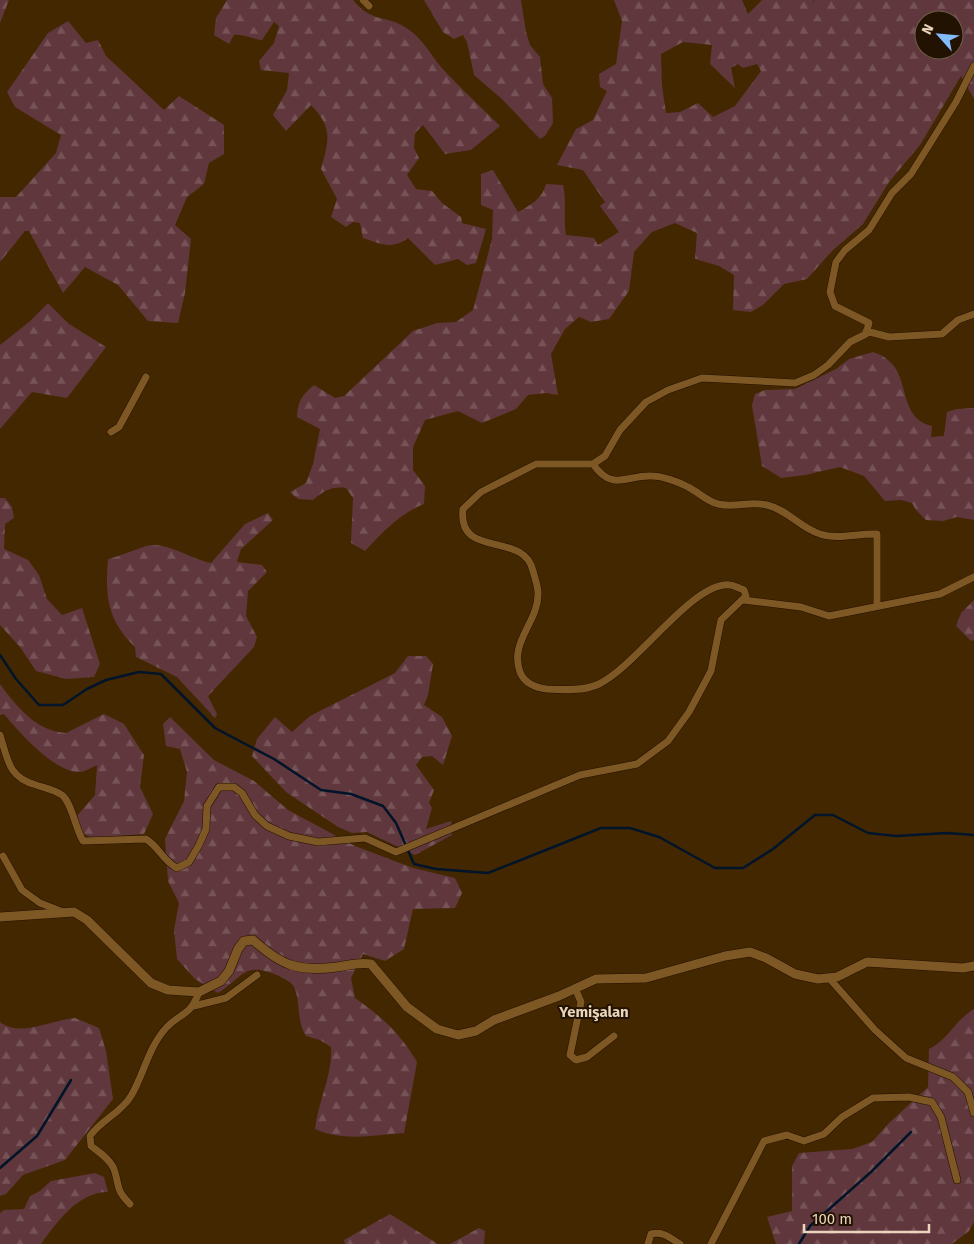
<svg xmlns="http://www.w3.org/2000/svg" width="974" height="1244" viewBox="0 0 974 1244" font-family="'Fira Sans',sans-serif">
<defs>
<pattern id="forest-firs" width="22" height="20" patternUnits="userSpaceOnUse" patternTransform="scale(1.25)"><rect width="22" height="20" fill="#5f373d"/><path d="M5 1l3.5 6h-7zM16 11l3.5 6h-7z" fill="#765357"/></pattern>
</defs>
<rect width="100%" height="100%" fill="#432700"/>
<path fill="url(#forest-firs)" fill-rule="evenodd" d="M0 0H9L0 23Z
M227 0H353C372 24 387 14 408 29 421 37 431 55 441 67 459 87 480 106 500 126L471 150 445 154 423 125 415 133 414 148 419 158 407 175 416 189 432 191 442 203 461 217 462 223 486 229 476 263 467 265 458 259 435 265 408 238C392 250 381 244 363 238L360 223 353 222 346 227 331 217 337 199 321 169C329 140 333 128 311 105L286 131 273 115 287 90 289 73 261 70 259 61 274 43 279 26 274 22 262 40C252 39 244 34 234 35L229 44 214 35 216 18Z
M424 0H521L526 32 530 45 540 57 543 84 552 98 553 123 545 136 540 139 503 100 474 75 467 42 463 35 454 39 443 32Z
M614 0H742L748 14 762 0H814L811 4 815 0H974V99L961 76 920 145 889 182 863 224 832 251 807 279 784 284 763 305 751 312 733 310 734 275 719 266 695 259 697 233 675 223 652 232 634 252 629 291 609 319 591 322 579 317 565 329 551 354 558 395 546 393 528 395 516 409 482 423 458 411 425 420 413 447V470L425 486 424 504C399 514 383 532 365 551L351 543 353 498 346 488C332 486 323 491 313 500L298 499 290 492 306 483 313 464 320 429 297 417C298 401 302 395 314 385L335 398 344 396 413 331 437 323 456 322 473 310 492 239 493 210 481 205V174L493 170 518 212C531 205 542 199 546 184L563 185C567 201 563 217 566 235L594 238 598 245 619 232 600 206 605 202 583 170 557 165 576 129 593 120 607 91 600 87 599 74 616 64 622 21ZM924 20H954V50H924ZM683 42 712 45 710 64 735 88 731 68 738 64 743 68 757 64 761 71 735 106 713 117 698 103 680 112 666 113 662 86 661 54Z
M68 21 86 43 98 40 106 56 164 110 179 96 224 125V154L209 163 204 184 187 197 175 225 191 239 185 293 178 323 148 321 118 285 85 267 63 293 29 231H25L0 262V197H16L56 153 61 135 15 107 7 92 48 33Z
M48 303 69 324 106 347 67 398 32 392 0 429V345L29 322Z
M873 352C917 366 892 416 932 426L931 437 944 436 947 412 957 409 974 408V520L957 517 943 521 926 520 916 510 912 503 901 500 885 501 864 476 840 467 805 475 781 478 762 466 752 405 755 394 765 390 795 389 836 369 849 359Z
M0 498H5L12 507 14 518 5 524 4 549 28 560 39 575 47 599 62 615 82 608 100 664 94 677 66 679 36 671 20 647 0 625Z
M268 513 273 520 241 549 237 562 262 565 267 572 248 591 246 616 257 637 254 647 208 696 217 714 215 718 177 677 136 657 135 647C107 620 105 596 108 559 119 557 145 545 152 545 173 545 191 559 211 563L245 524Z
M974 600V640L971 641 956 626 961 613Z
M408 656H426L433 664 428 695 424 705 442 717 452 736 443 765 432 756 422 757 416 765 434 790 429 803 432 808 426 829 451 821 452 835 415 855 367 832 352 833 338 827 286 792 252 756 257 739 275 717 292 732 310 716 395 673Z
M0 684C17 707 36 731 66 733L104 714 124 724 144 755 140 787 153 814 144 834 92 838 82 833 76 817 95 795 97 765C92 767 85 772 80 772 56 774 18 731 4 714L0 715Z
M170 717 214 760 254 781 288 810 355 846 413 868 455 878 462 893 455 908 413 909 404 949 385 961 363 954 351 978 355 998C382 1017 400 1033 417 1062L404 1133C373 1135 344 1142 315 1129 318 1101 333 1075 331 1047L320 1040 306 1036C296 1021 301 1002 294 987 291 981 284 979 279 976 243 961 245 976 218 993L195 979 177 959 174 930 179 903 168 881 165 839 184 801 187 772 180 749 166 746 163 724Z
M974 1009V1222L969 1231 952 1244H776L767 1217 792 1211V1166L799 1153 852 1149 872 1142 888 1124 928 1087 929 1049C949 1039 954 1021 974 1009Z
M75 1018 99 1028 106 1051 113 1099 65 1160 23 1175 6 1194 0 1196V1022C20 1038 51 1020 75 1018Z
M95 1173 104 1177 108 1192C78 1192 57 1222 41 1244H0V1213L4 1210 24 1209 30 1196 40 1191 51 1181Z
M390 1214 438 1244H345L344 1240Z
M479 1228 485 1231 484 1244H450Z"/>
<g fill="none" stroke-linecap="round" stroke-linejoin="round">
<path stroke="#011429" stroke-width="2.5" d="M0 655 16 679 39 705H63L87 689 106 680 139 672 161 674 215 728 274 759 321 790 351 794 383 806 396 823 414 864 436 869 488 873 601 828H630L659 837 715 868H743L773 849 815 815H833L868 833 896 836 947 833 974 835
M0 1168 37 1136 71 1080
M799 1244 810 1226 871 1172 911 1132"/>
<defs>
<path id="minor" d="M363 0 369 6
M866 331 889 337 942 334 958 320 974 314
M111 432 119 427 146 377
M593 464C613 493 628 474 652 476 662 476 679 482 688 487 698 492 708 502 718 504 734 508 750 501 767 505 788 510 800 528 820 534 838 540 858 533 877 534V606
M743 600 801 607 829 616 940 594 974 577
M0 735C8 760 8 777 36 785 45 788 55 790 62 795 72 803 75 828 83 841L146 839C159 847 163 861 177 868L189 862 199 845 206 829 207 806 219 787H234L242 793 255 815 267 826 289 836 318 842 365 838 396 852 580 775 637 764 668 741 689 712 711 671 721 620 746 596 744 590C740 589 734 585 730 585 693 581 637 666 599 684 585 691 563 690 547 689 536 688 524 683 520 672 509 641 539 622 538 593 538 586 535 578 533 571 524 530 457 560 463 509L481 492 536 464H593L605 456 620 430 646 402 668 390 702 378 795 383 814 375 828 365 850 342 866 334 869 323 835 306 830 292 836 262 845 250 869 230 892 193 911 174 956 102 974 66
M3 856 22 890 40 903 63 912
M829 978 875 1030 906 1058 953 1077 968 1092 974 1113
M575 988 581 1002 570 1055 576 1060 587 1057 614 1036
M194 1006 226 998 257 975
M130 1204C115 1189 120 1187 114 1169 110 1159 99 1152 91 1146L90 1136C101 1120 121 1113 131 1096 144 1074 148 1048 166 1028 181 1012 190 1017 199 992
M648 1244 651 1234C663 1231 670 1238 680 1244
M711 1244 764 1141 787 1135 804 1141 824 1134 842 1117 873 1098 909 1097 932 1102 941 1117 957 1180"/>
<path id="tertiary" d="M0 917 74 912 87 920 151 983 168 990 199 992 221 981 229 971 238 949 244 941 253 940C282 966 298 972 337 967 351 965 357 962 371 964L407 1007 437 1029 458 1035 476 1031 494 1020 559 996 596 979 646 978 725 956 750 952 766 958 795 974 818 979 837 977 867 962 963 968 974 966"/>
</defs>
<use href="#minor" stroke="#241100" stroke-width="8"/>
<use href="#tertiary" stroke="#241100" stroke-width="10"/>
<use href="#minor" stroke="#7d5724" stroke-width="7"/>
<use href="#tertiary" stroke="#7d5724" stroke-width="9"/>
</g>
<g text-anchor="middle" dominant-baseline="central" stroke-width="4" stroke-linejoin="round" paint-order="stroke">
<g font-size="15" font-weight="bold" fill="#ead4bb" stroke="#221201">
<text x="594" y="1012">Yemişalan</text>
</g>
</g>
<g transform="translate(939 35) rotate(297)"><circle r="24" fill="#221201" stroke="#72604b"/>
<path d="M0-4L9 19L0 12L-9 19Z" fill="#82bcfa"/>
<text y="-8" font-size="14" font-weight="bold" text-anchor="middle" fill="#ead4bb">N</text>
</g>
<path d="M804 1224v8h125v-8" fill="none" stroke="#ead4bb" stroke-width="2.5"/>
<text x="812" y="1224" font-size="15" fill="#ead4bb" stroke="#221201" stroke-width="4" paint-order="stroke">100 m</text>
</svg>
